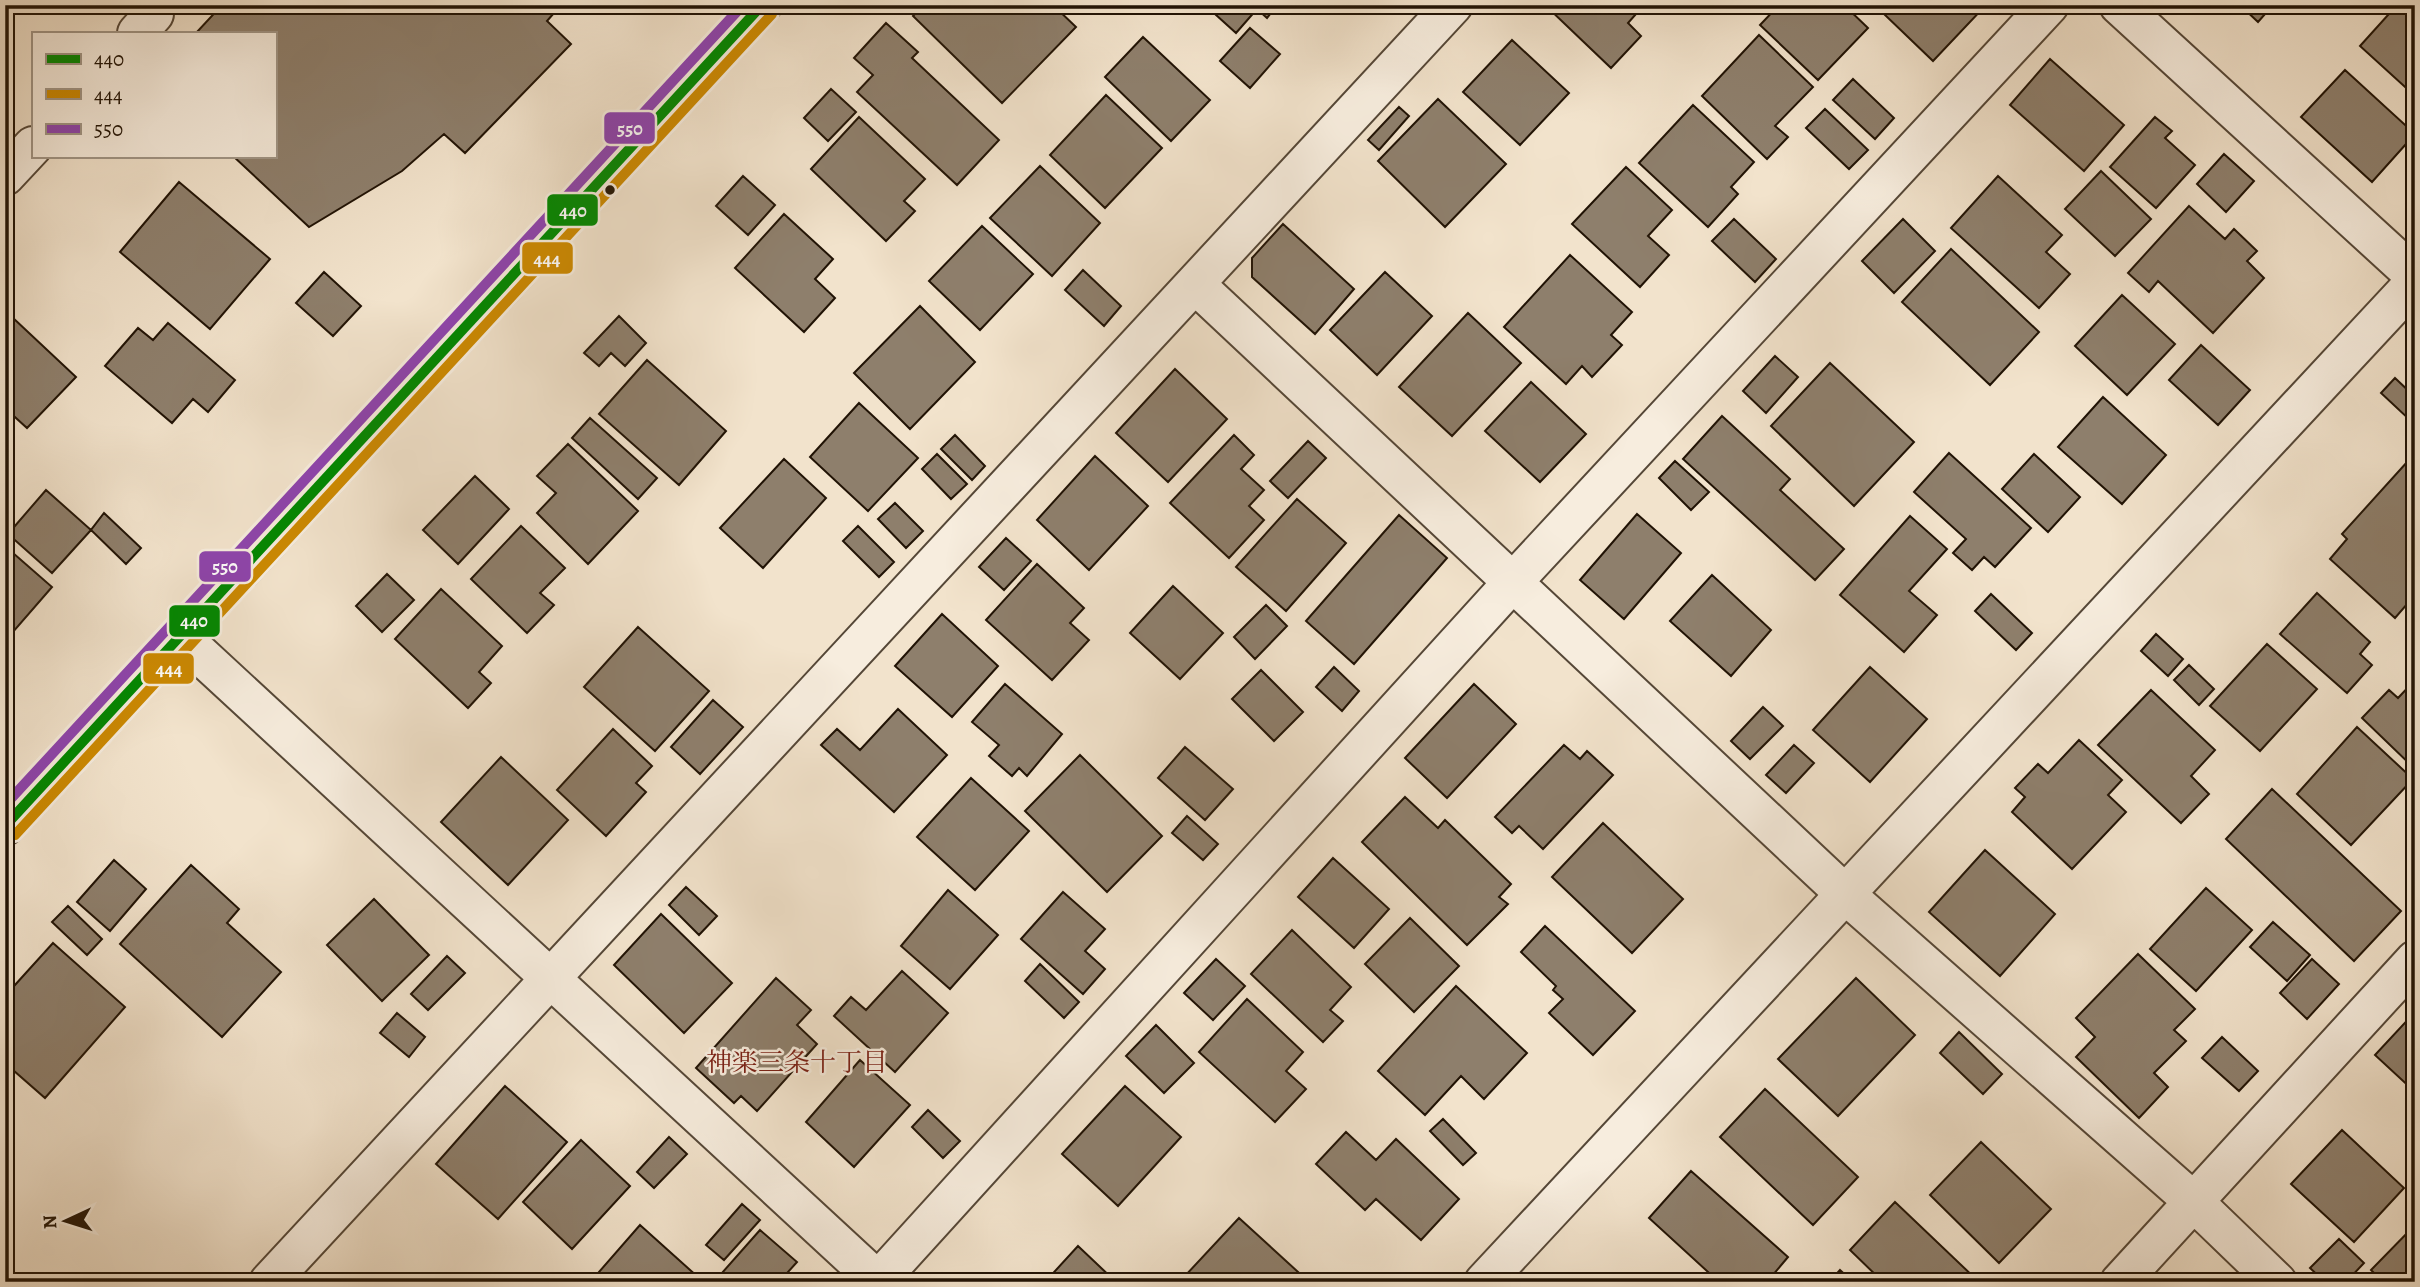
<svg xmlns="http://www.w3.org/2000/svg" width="2420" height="1287" viewBox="0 0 2420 1287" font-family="Alegreya,'Noto Serif JP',serif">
<rect width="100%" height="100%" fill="#f2e3cc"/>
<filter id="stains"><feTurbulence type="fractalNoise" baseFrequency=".00286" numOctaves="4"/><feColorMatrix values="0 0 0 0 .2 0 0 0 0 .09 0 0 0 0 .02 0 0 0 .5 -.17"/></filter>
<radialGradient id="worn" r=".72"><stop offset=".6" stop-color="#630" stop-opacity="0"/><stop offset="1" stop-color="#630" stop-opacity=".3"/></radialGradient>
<path fill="#8e7f6c" stroke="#211305" stroke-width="2" d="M222 5H561L547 21 571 44 465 153 444 134 402 171 309 227 233 156H275V33H196Z
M923 5H1053L1076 27 1002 103 913 16Z
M1205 5H1277L1267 18 1257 9 1236 33Z
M1545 5H1644L1628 23 1641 36 1611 68Z
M1779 5H1844L1868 28 1818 80 1760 25Z
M1893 5H1986L1933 61 1884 14Z
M2240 5H2273L2258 22Z
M2397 5H2411L2415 9V96L2360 46Z
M886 23 918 52 912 58 999 140 957 185 857 92 873 75 854 58Z
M1250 28 1280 54 1250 88 1220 61Z
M1759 35 1813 87 1775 126 1788 137 1767 159 1702 96Z
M1143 37 1210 100 1171 141 1105 77Z
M1512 40 1569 93 1520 145 1463 92Z
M2050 59 2124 125 2084 171 2010 105Z
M2345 70 2415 134 2372 182 2301 117Z
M1853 79 1894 118 1875 139 1833 100Z
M831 89 856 112 828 141 804 118Z
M1106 95 1162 148 1105 208 1050 155Z
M1438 99 1506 164 1445 227 1378 161Z
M1693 105 1754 162 1731 187 1738 194 1708 227 1639 163Z
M1399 107 1409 116 1379 150 1368 140Z
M1825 109 1868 150 1849 169 1806 128Z
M859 117 925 179 904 201 915 211 886 241 811 169Z
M2155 117 2172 131 2165 138 2195 165 2156 208 2110 167Z
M2224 154 2254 181 2226 212 2197 184Z
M1040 166 1100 223 1052 276 990 218Z
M1626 167 1672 210 1648 236 1669 255 1640 287 1572 224Z
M2101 171 2151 219 2115 256 2065 209Z
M743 176 775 205 748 235 716 206Z
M1998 176 2062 235 2046 252 2070 274 2039 308 1951 228Z
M179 182 270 259 210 329 120 252Z
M2189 206 2225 239 2234 229 2257 251 2247 261 2264 278 2213 333 2158 281 2149 292 2128 273Z
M784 214 833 259 815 279 835 298 804 332 735 268Z
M1734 219 1776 259 1755 282 1712 241Z
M1903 219 1935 251 1894 293 1862 261Z
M1283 224 1354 289 1315 334 1252 277V258Z
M982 226 1033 274 980 330 929 281Z
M1951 249 2039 332 1990 385 1902 302Z
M1570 255 1632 312 1611 335 1622 345 1592 377 1582 366 1566 384 1504 327Z
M1083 270 1121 306 1104 326 1065 290Z
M324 272 361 306 333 336 296 303Z
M1385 272 1432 316 1377 375 1330 330Z
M2122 295 2175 344 2127 395 2075 346Z
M920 306 975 362 910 429 854 373Z
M1468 313 1521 363 1452 436 1399 387Z
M619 316 646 343 625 366 611 353 599 366 584 353Z
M12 317 76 377 27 428 5 408V324Z
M168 323 235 380 208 412 193 399 172 423 105 366 138 328 153 340Z
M2201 345 2250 390 2218 425 2169 380Z
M1775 356 1798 377 1766 413 1743 391Z
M647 360 726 431 679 485 599 414Z
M1830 363 1914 442 1854 506 1771 426Z
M1175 369 1227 419 1168 482 1116 433Z
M2395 378 2415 397 2412 422 2381 393Z
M1531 382 1586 434 1540 482 1485 431Z
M2103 397 2166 455 2122 504 2058 447Z
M859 403 918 458 868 511 810 457Z
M1722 416 1790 479 1780 490 1844 549 1815 580 1683 459Z
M590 418 657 478 638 499 572 438Z
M955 435 985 466 972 480 941 449Z
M1234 435 1254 455 1241 469 1264 490 1249 506 1264 520 1229 558 1170 503Z
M1308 441 1326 458 1288 498 1270 481Z
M568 444 638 511 588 564 537 513 556 493 537 476Z
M1949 453 2031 528 1995 567 1984 557 1972 570 1953 553 1966 539 1914 492Z
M937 454 967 484 951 499 922 469Z
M2034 454 2080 497 2048 532 2002 489Z
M1095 456 1148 506 1089 570 1037 520Z
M784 459 826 498 763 568 720 528Z
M1675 461 1709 492 1691 510 1659 478Z
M2408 461 2413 466 2415 464V595L2395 618 2330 559 2347 539 2342 534Z
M475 476 509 509 458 564 423 530Z
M46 490 91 530 52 573 8 534Z
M1297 499 1346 543 1286 611 1236 567Z
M895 503 923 531 906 548 878 519Z
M104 513 141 548 126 564 91 530Z
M1637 514 1681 553 1624 619 1580 580Z
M1399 515 1447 558 1354 664 1306 621Z
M1910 516 1947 549 1909 591 1937 615 1904 652 1840 595Z
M521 526 565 568 540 593 554 605 527 633 471 579Z
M858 526 894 562 879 577 843 541Z
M1006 538 1031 561 1004 590 979 567Z
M5 546 52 587 13 632 5 626Z
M1037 564 1084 608 1070 623 1089 640 1052 680 986 620Z
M387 574 414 600 382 632 356 606Z
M1712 575 1771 630 1731 676 1670 621Z
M1173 586 1223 633 1180 679 1130 633Z
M441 589 502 646 479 672 491 683 468 708 395 639Z
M2317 593 2370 642 2360 654 2372 665 2347 693 2280 634Z
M1991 594 2032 633 2016 650 1975 611Z
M1266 605 1287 626 1255 659 1234 637Z
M942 614 998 666 952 717 895 666Z
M638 627 709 691 655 751 584 687Z
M2156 634 2183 659 2168 676 2141 651Z
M2267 644 2317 689 2260 751 2210 706Z
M2189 665 2214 689 2199 705 2174 680Z
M1334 667 1359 691 1342 711 1316 687Z
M1870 667 1927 719 1870 782 1813 730Z
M1261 670 1303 712 1274 741 1232 699Z
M2415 680V769L2362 718 2389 690 2398 698Z
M1005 684 1062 734 1027 776 1019 768 1012 776 989 756 999 745 972 722Z
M1474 684 1516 724 1447 798 1405 758Z
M2151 690 2215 750 2191 776 2209 794 2181 823 2098 745Z
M713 700 743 727 700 774 671 747Z
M1763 707 1783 726 1750 759 1731 741Z
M898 709 947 755 894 812 821 745 837 729 860 750Z
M2357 727 2413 779 2351 845 2297 794Z
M613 729 652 766 636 783 646 792 606 836 557 790Z
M2079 740 2122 780 2108 795 2126 812 2072 869 2012 812 2025 797 2015 788 2038 764 2048 773Z
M1564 745 1580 759 1587 751 1613 775 1543 849 1519 826 1512 833 1495 817Z
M1794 745 1814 763 1786 793 1766 775Z
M1185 747 1233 789 1205 820 1158 778Z
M1080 755 1162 836 1107 892 1025 811Z
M501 757 568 820 508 885 441 822Z
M971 778 1029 831 975 890 917 837Z
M2272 789 2401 911 2354 961 2226 839Z
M1405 797 1438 828 1445 820 1511 884 1499 897 1508 904 1467 945 1362 842Z
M1187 816 1218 844 1203 860 1172 833Z
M1603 823 1683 899 1632 953 1552 877Z
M1985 850 2055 914 2000 976 1929 912Z
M1333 858 1389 909 1354 948 1298 897Z
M114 860 146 889 110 931 77 902Z
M191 865 239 909 227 923 281 972 222 1037 120 944Z
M686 887 717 916 699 935 669 905Z
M2206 888 2252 930 2196 991 2150 949Z
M948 890 998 935 950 989 901 946Z
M1063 892 1105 929 1085 951 1105 969 1083 994 1021 939Z
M374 899 429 955 382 1001 327 945Z
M68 906 102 939 87 955 52 922Z
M661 914 732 983 684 1033 614 965Z
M1410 918 1459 966 1414 1012 1365 964Z
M2273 922 2310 955 2287 981 2250 947Z
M1545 926 1635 1011 1593 1055 1549 1013 1563 999 1553 990 1556 986 1521 952Z
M1292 930 1351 987 1330 1010 1343 1021 1323 1042 1251 974Z
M53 943 125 1007 45 1098 5 1063V996Z
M2138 954 2195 1009 2174 1030 2186 1041 2154 1073 2168 1087 2139 1118 2076 1057 2095 1037 2076 1018Z
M447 956 465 973 428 1010 411 994Z
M1216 959 1245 986 1213 1020 1184 993Z
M2312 959 2339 984 2307 1019 2280 993Z
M1040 964 1079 1002 1064 1018 1025 981Z
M902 971 948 1013 895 1072 834 1016 851 997 866 1010Z
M776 978 811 1010 797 1025 817 1044 757 1111 741 1096 734 1103 696 1068Z
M1856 978 1915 1035 1838 1116 1778 1059Z
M1456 986 1527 1053 1484 1099 1461 1076 1425 1115 1378 1071Z
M1247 999 1303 1052 1286 1071 1306 1089 1275 1122 1199 1052Z
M2415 1012V1092L2375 1055Z
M397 1013 425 1037 409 1057 380 1033Z
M1156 1025 1194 1063 1164 1093 1126 1056Z
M1959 1032 2002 1074 1983 1094 1940 1053Z
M2222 1037 2258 1071 2239 1091 2202 1058Z
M860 1060 910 1105 854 1167 806 1122Z
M505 1086 567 1142 498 1219 436 1164Z
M1125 1086 1181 1137 1118 1206 1062 1154Z
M1765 1089 1858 1177 1813 1225 1720 1137Z
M928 1110 960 1141 943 1158 912 1127Z
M1443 1119 1476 1153 1463 1165 1430 1131Z
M2342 1130 2404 1188 2354 1242 2291 1184Z
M1346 1132 1376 1160 1396 1139 1459 1199 1421 1240 1376 1199 1365 1210 1316 1164Z
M669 1137 687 1154 654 1188 637 1172Z
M581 1140 630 1186 572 1249 523 1202Z
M1981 1142 2051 1209 1999 1263 1930 1195Z
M1691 1171 1788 1257 1767 1282H1719L1649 1218Z
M1895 1202 1979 1282H1883L1850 1250Z
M742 1204 760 1220 724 1260 706 1245Z
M1239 1218 1309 1282H1190L1184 1277Z
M640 1225 699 1278 696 1282 592 1280Z
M2415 1225V1282H2383L2371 1270Z
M760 1230 797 1262 779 1282H714Z
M2339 1239 2364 1263 2346 1282H2325L2310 1268Z
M1078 1246 1116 1282H1045Z
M1840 1270 1853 1282H1829Z"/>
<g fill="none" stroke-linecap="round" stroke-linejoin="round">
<defs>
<path id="minor" d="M2119 5 2415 276
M137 33 154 14 144 5
M5 176 33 146
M1196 285 1845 894 2194 1202 2277 1282
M180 636 879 1282
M269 1282 1453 5
M877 1282 1511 584 2049 5
M1484 1282 2415 282
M2120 1282 2415 960"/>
<path id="tertiary" d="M5 826 762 5"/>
</defs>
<use href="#minor" stroke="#554737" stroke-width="42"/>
<use href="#tertiary" stroke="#554737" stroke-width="42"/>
<use href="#minor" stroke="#f7edde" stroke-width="38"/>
<use href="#tertiary" stroke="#f7edde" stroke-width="38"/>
<defs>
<path id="bus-1" d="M5 826 762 5"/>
<path id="bus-2" d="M15 835 772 14"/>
<path id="bus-3" d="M5 805 743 5"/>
</defs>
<use href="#bus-1" stroke="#f7edde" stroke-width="16"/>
<use href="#bus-2" stroke="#f7edde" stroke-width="16"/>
<use href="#bus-3" stroke="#f7edde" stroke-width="16"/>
<use href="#bus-1" stroke="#080" stroke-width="10"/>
<use href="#bus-2" stroke="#cc8901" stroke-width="10"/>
<use href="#bus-3" stroke="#8e44ad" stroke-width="10"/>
</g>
<circle fill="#211305" stroke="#f7edde" stroke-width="2.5" cx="610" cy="190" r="6"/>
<g text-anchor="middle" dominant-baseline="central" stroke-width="5" stroke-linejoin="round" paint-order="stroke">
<g font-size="26" fill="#7a1f14" stroke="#f7edde">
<text x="797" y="1062">神楽三条十丁目</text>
</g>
</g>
<g stroke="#f7edde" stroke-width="2.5">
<rect x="603" y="111" width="53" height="34" rx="7" fill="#8e44ad"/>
<rect x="546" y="193" width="53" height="34" rx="7" fill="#080"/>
<rect x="521" y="241" width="53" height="34" rx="7" fill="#cc8901"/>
<rect x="198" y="550" width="54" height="33" rx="7" fill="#8e44ad"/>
<rect x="168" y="604" width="53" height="34" rx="7" fill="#080"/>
<rect x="142" y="652" width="53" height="33" rx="7" fill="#cc8901"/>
</g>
<g font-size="19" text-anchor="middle" font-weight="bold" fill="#fff">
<text x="630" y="135">550</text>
<text x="573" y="217">440</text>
<text x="547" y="265">444</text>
<text x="225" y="573">550</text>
<text x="194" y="627">440</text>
<text x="169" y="675">444</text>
</g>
<rect width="2420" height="1287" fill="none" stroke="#f2e3cc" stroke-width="28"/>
<rect x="7" y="7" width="2406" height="1273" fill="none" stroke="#211305" stroke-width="3.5"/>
<rect x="14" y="14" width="2392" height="1259" fill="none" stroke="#211305" stroke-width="2"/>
<rect x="32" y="32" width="245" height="126" fill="#f7edde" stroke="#a19687" stroke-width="2"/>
<rect x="46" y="54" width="35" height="10" fill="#008800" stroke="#a19687" stroke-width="2"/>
<text x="94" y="66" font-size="21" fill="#211305">440</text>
<rect x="46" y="89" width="35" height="10" fill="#cc8901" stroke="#a19687" stroke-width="2"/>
<text x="94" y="102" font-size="21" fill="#211305">444</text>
<rect x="46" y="124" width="35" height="10" fill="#8e44ad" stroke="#a19687" stroke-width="2"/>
<text x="94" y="136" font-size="21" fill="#211305">550</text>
<g transform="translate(66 1221) rotate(266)" stroke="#f7edde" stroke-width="5" paint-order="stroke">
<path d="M0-5L12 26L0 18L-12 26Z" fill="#211305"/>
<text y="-10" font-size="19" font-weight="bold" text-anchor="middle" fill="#211305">N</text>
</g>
<rect width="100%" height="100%" filter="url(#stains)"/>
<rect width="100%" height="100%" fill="url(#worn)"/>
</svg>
